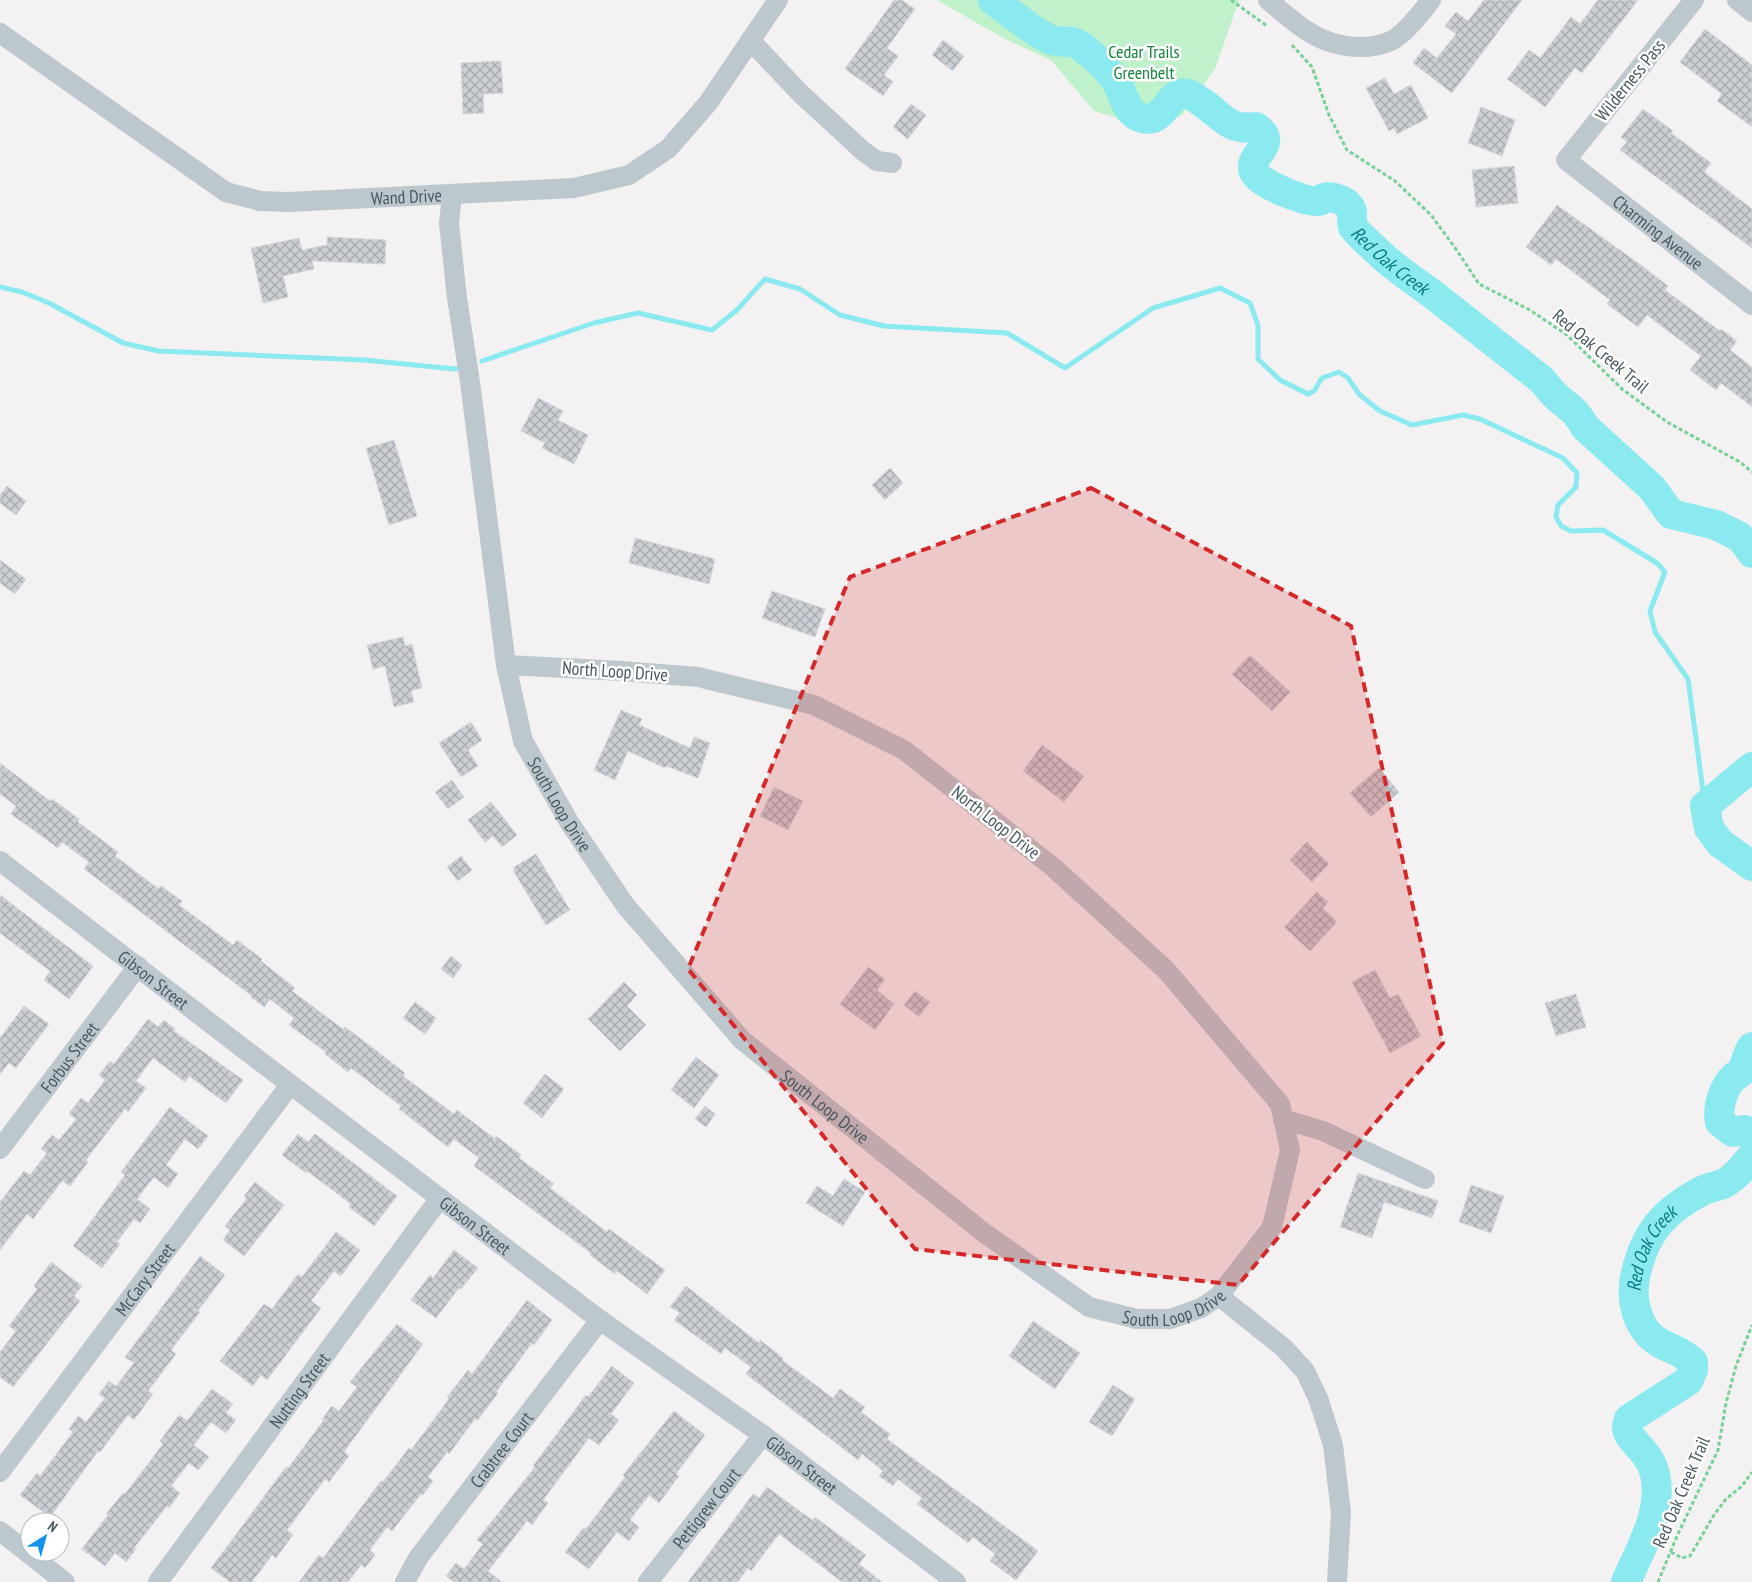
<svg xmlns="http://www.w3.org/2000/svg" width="1752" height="1582" viewBox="0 0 1752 1582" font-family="'PT Sans Narrow',sans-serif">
<defs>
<pattern id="building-cross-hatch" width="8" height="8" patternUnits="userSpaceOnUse" patternTransform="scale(1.25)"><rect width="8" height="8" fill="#cbcfd4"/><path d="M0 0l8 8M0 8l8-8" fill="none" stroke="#a7abaf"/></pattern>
</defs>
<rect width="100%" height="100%" fill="#f3f1f1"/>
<path fill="#bff1cb" d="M937 0H1239L1215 69 1182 115 1147 127 1094 111 1052 61 1003 38Z"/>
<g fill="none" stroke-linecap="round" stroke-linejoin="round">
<path stroke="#8beaf0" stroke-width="5" d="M0 287 22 292 49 303 123 343 159 351 364 360 455 369 462 367
M482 361 594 323 638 313 712 330 737 310 765 279 800 289 840 315 884 326 1007 333 1065 368 1153 308 1220 288 1250 303 1258 325V359L1280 380 1308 394 1314 391 1322 378 1339 372 1348 378 1359 394 1380 411 1412 425 1463 415 1480 419 1563 458 1577 473 1576 487 1558 505 1556 517 1561 526 1571 531 1603 530 1657 563 1665 572 1650 611 1655 632 1688 679 1705 806"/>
<g stroke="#8beaf0" stroke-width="30">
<path id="s1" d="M993 0C1011 13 1029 29 1049 39 1056 43 1063 41 1071 42 1079 43 1087 51 1093 56 1101 63 1110 72 1116 81 1123 92 1125 110 1137 116 1167 129 1165 89 1187 94 1192 95 1196 98 1200 101 1222 115 1227 131 1256 127 1284 147 1238 157 1258 177 1267 186 1305 202 1317 201 1321 201 1321 200 1324 198 1331 196 1340 199 1346 203 1356 210 1350 218 1353 227 1355 231 1373 247 1377 251 1393 267 1413 280 1431 293 1468 322 1505 351 1542 380 1547 386 1552 393 1558 398 1571 409 1576 411 1585 427L1652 488 1671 514 1716 525 1740 537 1752 553"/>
<path d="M1752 767 1705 806 1709 828 1720 843 1752 866"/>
<path d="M1752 1047C1746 1055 1746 1066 1740 1073 1738 1075 1736 1075 1734 1077 1723 1087 1717 1109 1720 1122L1733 1132 1745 1130 1752 1133"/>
<path id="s2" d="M1626 1582C1640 1550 1661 1515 1656 1480 1655 1472 1652 1464 1648 1458 1643 1449 1626 1436 1627 1427 1627 1424 1628 1422 1629 1419L1688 1381 1693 1370V1362C1678 1347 1659 1348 1646 1331 1634 1315 1631 1292 1636 1273 1645 1233 1664 1211 1700 1192 1708 1187 1717 1187 1725 1183 1736 1177 1745 1165 1752 1156"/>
</g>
</g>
<path fill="url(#building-cross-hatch)" stroke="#d5d8dd" d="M894 0H902L915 9 887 48 898 56 884 75 893 82 883 96 845 69Z
M1484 0H1522L1452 93 1413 63 1424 48 1437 58 1456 34 1445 26 1456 12 1468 21Z
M1598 0H1638L1582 73 1575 68 1545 107 1507 79 1529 50 1540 58 1571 17 1580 24Z
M1705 29 1752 65V127L1717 101 1722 94 1680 62Z
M943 40 964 56 953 71 932 55Z
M501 61 503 93 483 94 484 113 463 114 461 63Z
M1385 78 1394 94 1411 85 1428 118 1397 134 1394 128 1389 131 1366 88Z
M911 104 926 115 908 139 893 127Z
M1481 107 1515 120 1502 156 1468 143Z
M1643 109 1673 131 1671 133 1711 163 1704 172 1752 209V248L1620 150 1627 142 1621 137Z
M1514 166 1518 203 1476 207 1472 170Z
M1557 205 1638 263 1668 286 1665 290 1720 331 1721 329 1737 341 1730 350 1752 367V407L1721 383 1716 390 1690 370 1701 356 1647 315 1638 327 1607 304 1610 300 1556 259 1551 265 1526 247Z
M327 237 386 240 385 264 312 261 314 269 283 276 288 297 263 303 251 248 299 238 302 250 327 245Z
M538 398 563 411 558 420 588 435 574 464 542 448 545 443 521 431Z
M394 440 417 516 389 525 366 448Z
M890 468 903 483 885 500 872 485Z
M7 486 26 501 16 515 0 503V495Z
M635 538 715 559 709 584 629 563Z
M0 560 26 579 15 594 0 583Z
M772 591 825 609 815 637 762 618Z
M403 637 405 646 412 644 422 688 411 691 414 702 394 707 385 666 373 669 367 645Z
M1250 655 1290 692 1272 711 1232 674Z
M621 710 642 719 639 725 690 748 694 737 710 743 698 778 666 766 665 768 628 751 615 780 594 770Z
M471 722 482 740 468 750 478 766 461 777 439 743Z
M1042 745 1084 776 1064 802 1023 771Z
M0 763 50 801 52 799 79 819 78 822 118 852 115 856 159 889 161 886 182 901 179 905 233 945 237 940 262 959 261 961 295 988 292 991 343 1029 345 1027 369 1045 405 1073 403 1076 454 1114 457 1110 495 1139 496 1136 521 1155 519 1158 554 1184 550 1188 607 1232 609 1229 665 1270 647 1294 617 1271 615 1274 590 1255 591 1253 474 1166 479 1158 454 1139 448 1147 399 1109 401 1106 351 1068 348 1072 325 1054 326 1052 289 1025 294 1018 270 999 264 1007 251 997 252 996 84 869 89 862 62 842 58 848 11 814 16 806 0 794Z
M1379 768 1399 792 1371 817 1350 793Z
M452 780 464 797 448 809 435 792Z
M774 787 803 801 788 830 760 816Z
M491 802 517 835 502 847 493 836 485 842 468 820Z
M1307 842 1329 864 1312 882 1290 860Z
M536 854 570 910 546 925 514 872V867Z
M461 856 472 870 458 881 447 867Z
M1317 892 1328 902 1323 908 1337 922 1310 951 1284 927Z
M0 895 93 966 69 999 44 980 50 971 0 933Z
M451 956 462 965 453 978 441 969Z
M868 967 885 979 877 990 894 1004 875 1030 840 1004Z
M1375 970 1390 998 1398 994 1421 1036 1390 1053 1352 982Z
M624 982 637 995 627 1006 646 1025 620 1051 588 1019Z
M915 991 930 1002 919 1017 904 1005Z
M1576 994 1586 1027 1556 1036 1545 1003Z
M415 1002 436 1018 425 1034 403 1018Z
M24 1006 49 1024 16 1068 9 1063 0 1074V1038Z
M148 1019 158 1027 164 1020 175 1029 174 1031 243 1080 226 1103 189 1076 185 1082 153 1058 136 1081 146 1088 128 1112 125 1109 86 1160 88 1162 70 1186 62 1181 33 1219 27 1214 0 1250V1202L24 1171 30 1175 47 1153 41 1149 52 1135 59 1140 76 1119 69 1114 81 1098 88 1103 105 1080 99 1075 110 1061 114 1064Z
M696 1057 719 1075 694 1108 671 1090Z
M545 1074 564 1089 542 1118 523 1103Z
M705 1106 715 1114 706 1127 695 1119Z
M170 1107 208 1136 198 1149 185 1139 166 1165 178 1174 168 1188 154 1177 137 1199 150 1209 140 1223 134 1219 117 1242 120 1244 102 1268 73 1246 125 1175 121 1172Z
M298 1134 308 1142 315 1134 397 1196 374 1226 349 1207 351 1204 307 1171 306 1173 282 1155Z
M1358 1173 1438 1201 1432 1218 1384 1202 1372 1238 1340 1227Z
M844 1179 865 1192 843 1226 806 1203 817 1186 833 1196Z
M255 1182 284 1205 244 1256 223 1240 230 1230 225 1226 247 1198 244 1196Z
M1471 1185 1504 1196 1491 1233 1459 1222Z
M336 1232 360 1250 341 1276 334 1271 311 1301 321 1308 267 1380 261 1375 253 1386 220 1361 264 1304 272 1309 298 1274 302 1277Z
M454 1250 478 1268 461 1289 459 1288 436 1318 411 1300 430 1275 433 1278Z
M200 1256 225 1275 198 1311 200 1312 171 1350 176 1354 148 1391 153 1394 134 1420 128 1415 100 1452 98 1451 50 1517 20 1495 37 1473 40 1476 73 1432 69 1429 78 1416 86 1422 105 1398 99 1394 109 1381 116 1386 134 1363 125 1357Z
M51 1262 82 1286 74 1296 80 1301 13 1387 0 1377V1352L16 1331 9 1326 37 1289 34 1286Z
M686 1286 759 1343 760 1340 783 1358 782 1360 833 1398 840 1389 865 1407 861 1412 890 1434 887 1439 1038 1551 1016 1580 990 1561 995 1554 973 1537 968 1543 917 1504 922 1498 898 1479 893 1486 879 1476 883 1471 862 1454 858 1460 746 1374 751 1367 725 1348 721 1354 674 1320 680 1313 670 1307Z
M527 1300 552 1320 534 1345 532 1343 496 1392 498 1393 478 1420 475 1419 449 1454 447 1452 428 1477 433 1481 423 1495 421 1494 392 1531 387 1527 370 1550 375 1555 365 1568 361 1565 348 1582H299L319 1555 323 1558 381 1481 383 1482 409 1448 411 1450 449 1399 447 1397 468 1370 472 1374Z
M1033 1321 1080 1353 1055 1389 1009 1356Z
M397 1324 423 1344 344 1452 349 1456 329 1482 325 1479 287 1530 293 1535 276 1558 272 1555 252 1582H230L211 1568 286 1467 288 1468 324 1420 322 1419 332 1406 339 1411 357 1387 350 1382Z
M612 1366 634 1383 611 1414 619 1420 599 1445 589 1438 543 1500 548 1503 532 1525 527 1521 488 1571 502 1582H454L446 1576 456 1563 464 1569 483 1544 477 1540 535 1467 533 1466 586 1395 588 1397Z
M1113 1385 1135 1399 1112 1436 1089 1422Z
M212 1389 233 1404 226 1413 236 1420 226 1433 211 1422 194 1445 209 1457 198 1470 189 1463 171 1486 180 1493 169 1508 167 1506 134 1548 136 1549 126 1562 115 1553 105 1566 82 1549 108 1515 106 1514 123 1493 125 1494 163 1444 160 1441 179 1415 187 1421Z
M674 1411 705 1435 676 1474 679 1476 659 1503 649 1495 630 1520 639 1527 629 1541 617 1532 589 1569 565 1552 584 1527 586 1529 625 1477 623 1475Z
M767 1487 812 1520 815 1517 866 1555 859 1564 882 1582H842L779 1534 751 1571 748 1568 738 1582H688L753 1494 759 1498Z"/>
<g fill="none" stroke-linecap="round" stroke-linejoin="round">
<path stroke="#76d196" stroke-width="3" stroke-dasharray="4 2.5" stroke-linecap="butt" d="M1231 0 1267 26
M1292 45 1312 67 1329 115 1347 150 1395 181 1431 215 1456 249 1479 284 1530 310 1567 335 1622 389 1667 422 1740 462 1752 472
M1671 1552 1682 1558 1690 1556 1714 1515 1726 1499 1742 1486 1752 1472
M1658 1582 1677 1536 1718 1450 1726 1403 1736 1366 1752 1325"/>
<g stroke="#bcc8ce" stroke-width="20">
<path d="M1268 0C1280 10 1291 20 1304 29 1328 46 1363 53 1391 41 1405 34 1421 13 1431 0"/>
<path id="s3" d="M1694 0 1566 160 1752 305"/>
<path d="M1737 0 1752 12"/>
<path id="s4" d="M0 33 226 192 260 201 288 202 574 188 629 175 668 149 708 103 778 0"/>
<path d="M750 40 800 93 863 151 877 161 892 163"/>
<path id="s5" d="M452 195 449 223 457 298 470 382 506 665 523 741 569 822 625 905 742 1040 983 1232 1089 1307 1137 1319H1170L1201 1308 1219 1296 1272 1227 1290 1150 1280 1104 1166 970 1053 867 904 750 814 705 698 677 621 671 506 665"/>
<path id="s6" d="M0 861 240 1046 600 1320 763 1435 956 1582"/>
<path d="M1283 1119 1323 1131 1425 1179"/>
<path id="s7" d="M0 1149 138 966"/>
<path d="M1219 1296 1284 1348 1305 1371 1318 1398 1333 1445 1341 1513 1337 1582"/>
<path id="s8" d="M0 1472 290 1085"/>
<path d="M0 1531 65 1582"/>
<path id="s9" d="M158 1582 440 1198"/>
<path id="s10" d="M405 1582 418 1558 600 1320"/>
<path id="s11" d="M648 1582 763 1435"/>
</g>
</g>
<path fill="#d62828" fill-opacity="0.2" stroke="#d62828" stroke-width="4" stroke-dasharray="10 6" stroke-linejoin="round" d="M1091 488 1351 626 1443 1043 1238 1285 915 1249 688 969 850 577Z"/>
<g text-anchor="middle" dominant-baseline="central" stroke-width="5" stroke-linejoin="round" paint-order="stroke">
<g font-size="18" fill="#14853b" stroke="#fff">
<text x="1144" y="51">Cedar Trails<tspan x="1144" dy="21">Greenbelt</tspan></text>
</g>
<g font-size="18" fill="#48585f" stroke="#fff">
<text transform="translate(1630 80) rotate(-51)">Wilderness Pass</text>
<text stroke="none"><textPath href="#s4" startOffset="458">Wand Drive</textPath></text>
<text stroke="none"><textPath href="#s3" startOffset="322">Charming Avenue</textPath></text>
<text transform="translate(1601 351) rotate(40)">Red Oak Creek Trail</text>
<text transform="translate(615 671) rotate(4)">North Loop Drive</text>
<text stroke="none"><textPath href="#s5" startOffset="625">South Loop Drive</textPath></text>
<text transform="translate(996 822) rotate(38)">North Loop Drive</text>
<text stroke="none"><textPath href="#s6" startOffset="194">Gibson Street</textPath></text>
<text stroke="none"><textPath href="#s7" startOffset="115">Forbus Street</textPath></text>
<text stroke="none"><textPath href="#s5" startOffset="1030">South Loop Drive</textPath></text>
<text stroke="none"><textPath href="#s6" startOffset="599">Gibson Street</textPath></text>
<text stroke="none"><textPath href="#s8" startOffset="241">McCary Street</textPath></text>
<text stroke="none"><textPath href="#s5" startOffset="1450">South Loop Drive</textPath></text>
<text stroke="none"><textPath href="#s9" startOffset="238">Nutting Street</textPath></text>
<text stroke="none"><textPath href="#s10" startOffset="164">Crabtree Court</textPath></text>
<text stroke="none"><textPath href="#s6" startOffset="1004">Gibson Street</textPath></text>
<text transform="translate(1681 1492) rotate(-67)">Red Oak Creek Trail</text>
<text stroke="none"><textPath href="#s11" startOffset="94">Pettigrew Court</textPath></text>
</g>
<g font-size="19" font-style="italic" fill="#0a7c82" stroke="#fff">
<text stroke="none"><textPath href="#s1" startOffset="562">Red Oak Creek</textPath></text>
<text stroke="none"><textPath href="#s2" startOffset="414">Red Oak Creek</textPath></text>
</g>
</g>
<g transform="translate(45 1537) rotate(37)"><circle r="24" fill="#ffffff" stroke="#b6bcbf"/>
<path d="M0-4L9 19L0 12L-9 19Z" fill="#1394ec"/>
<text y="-8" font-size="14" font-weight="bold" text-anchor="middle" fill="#48585f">N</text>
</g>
</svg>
